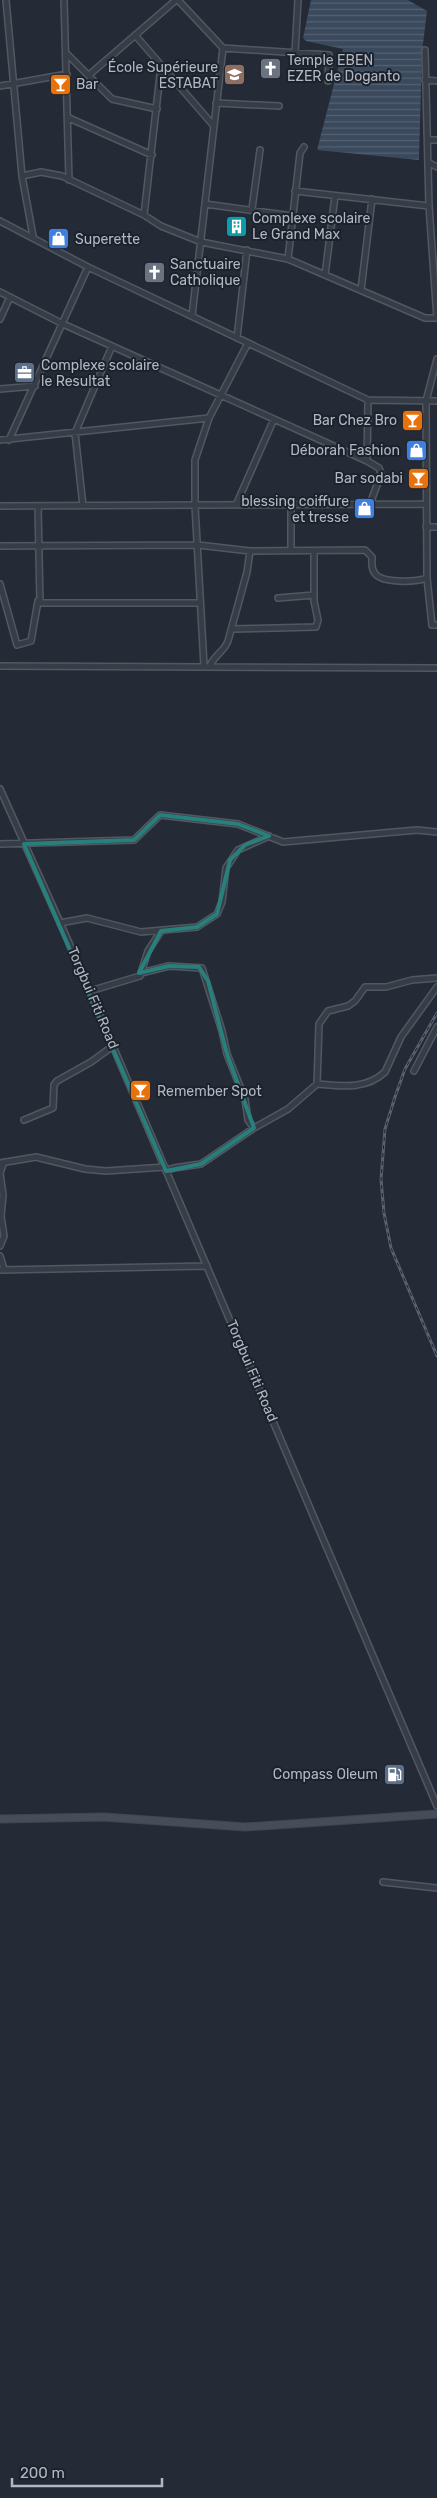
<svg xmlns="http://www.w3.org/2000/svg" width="437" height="2498" viewBox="0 0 437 2498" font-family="Rubik,sans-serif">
<defs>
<pattern id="water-rules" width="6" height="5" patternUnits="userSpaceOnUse" patternTransform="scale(1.25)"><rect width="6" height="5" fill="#3b495d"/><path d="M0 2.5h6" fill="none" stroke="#556173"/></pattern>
</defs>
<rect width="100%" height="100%" fill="#242b36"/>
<path fill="url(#water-rules)" d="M311 0H408L427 11 422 52 419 160 317 150 343 49 306 41 303 38Z"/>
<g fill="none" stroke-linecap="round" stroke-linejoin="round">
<defs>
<path id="street" d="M6 0 22 176 33 236
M64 0 69 180
M178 0 223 48 329 55 328 81
M135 35 213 125
M425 50 429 206 437 318
M295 53 298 0
M67 54 112 99 157 109
M89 75 176 0
M425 80 437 81
M0 86 67 74
M216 103 279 106
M69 118 152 155
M428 140H437
M429 163 437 167
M22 176 41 172 62 176 144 215 161 226 201 242 288 259 425 318H437
M295 191 429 206
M205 204 293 216
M252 209 260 150
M144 215 161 66
M0 221 88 267 368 400 437 401
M288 259 300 153 304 147
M325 275 335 196
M361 290 372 199
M0 292 63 324 367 461 379 468 381 474 370 504
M192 316 223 48
M0 319 10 297
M237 338 247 250
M437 359 426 401 427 578 432 625H437
M0 389 35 386
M0 440 209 418
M9 440 88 267
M367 461 368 400
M236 505 274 419
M291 505V551
M0 506 425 504
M38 506 40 603H200
M83 506 75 433 112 346
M426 527H437
M0 546 198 545 250 551 365 550 372 557C372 561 371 568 374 572 380 584 416 582 427 578
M0 584 17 645 31 641 38 601
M278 598 314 595
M233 629 316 627 318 620 314 601V551
M0 666 437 668
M204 666 195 506V460L209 418 248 343
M210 666C215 654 224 652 228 641L247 572 250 551
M0 789 66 936 437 1806
M0 844 134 840 160 815 238 824 283 842 417 830 437 832
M60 923 87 918 141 932 197 927 217 914 222 902 226 868 238 850 269 836
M141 973 169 966 202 968 222 1031 227 1054 245 1099 248 1120 254 1128
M90 991 140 976 148 951 161 931
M414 1071 437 1027
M317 1084C341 1086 366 1090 385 1072L401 1037 437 987
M24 1120 53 1108 54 1085 57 1081 91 1062 113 1046
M0 1163 36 1157 85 1169 106 1171 165 1167
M166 1171 174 1168 201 1164 254 1128 288 1109 317 1084 319 1024 328 1011 348 1006 355 1001 365 987H386L412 980 437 978
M0 1246 4 1236 1 1216 3 1195 0 1173 4 1162
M0 1256 4 1269
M0 1270 207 1266
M383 1882 437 1888"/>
<path id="secondary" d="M0 1819 104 1817 245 1827 437 1814"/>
</defs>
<use href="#street" stroke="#525862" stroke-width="8"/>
<use href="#secondary" stroke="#404650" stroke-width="9"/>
<use href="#street" stroke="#373d47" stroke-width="5"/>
<use href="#secondary" stroke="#464d59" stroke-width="7"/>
<defs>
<path id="rail" d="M437 1013 405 1069 395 1097 385 1129 381 1179 384 1213 391 1248 437 1356"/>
</defs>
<use href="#rail" stroke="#5a616d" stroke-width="3"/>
<use href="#rail" stroke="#1c222c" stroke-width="1" stroke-dasharray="4" stroke-linecap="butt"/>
</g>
<path fill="none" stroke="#27807b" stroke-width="4" stroke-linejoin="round" d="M160 815 238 824 269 836 245 845 230 860 217 914 197 927 161 931 139 973 169 966 199 967 208 981 227 1054 254 1128 201 1164 166 1171 24 844 134 840Z"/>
<defs>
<symbol id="church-square" viewBox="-11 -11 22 22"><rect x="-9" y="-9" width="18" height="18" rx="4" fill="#6b7280" stroke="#1c222c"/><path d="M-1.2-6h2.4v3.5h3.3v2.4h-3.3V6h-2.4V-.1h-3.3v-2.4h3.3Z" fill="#fff"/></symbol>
<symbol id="school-square" viewBox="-11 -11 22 22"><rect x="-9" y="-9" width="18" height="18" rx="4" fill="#8d6e63" stroke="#1c222c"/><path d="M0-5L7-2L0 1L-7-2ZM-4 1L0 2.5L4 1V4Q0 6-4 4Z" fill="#fff"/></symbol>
<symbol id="bar-square" viewBox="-11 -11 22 22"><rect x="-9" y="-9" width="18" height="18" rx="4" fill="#e8710a" stroke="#1c222c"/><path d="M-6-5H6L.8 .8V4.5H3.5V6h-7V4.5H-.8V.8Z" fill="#fff"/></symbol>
<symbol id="building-square" viewBox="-11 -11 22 22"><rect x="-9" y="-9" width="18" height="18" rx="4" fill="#0f9aa8" stroke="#1c222c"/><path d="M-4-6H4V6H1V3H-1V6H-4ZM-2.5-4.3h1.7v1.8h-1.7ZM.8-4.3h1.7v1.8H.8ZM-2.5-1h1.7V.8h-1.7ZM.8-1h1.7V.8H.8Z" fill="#fff"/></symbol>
<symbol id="shop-square" viewBox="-11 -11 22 22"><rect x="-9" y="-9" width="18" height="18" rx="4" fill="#3f7fe0" stroke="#1c222c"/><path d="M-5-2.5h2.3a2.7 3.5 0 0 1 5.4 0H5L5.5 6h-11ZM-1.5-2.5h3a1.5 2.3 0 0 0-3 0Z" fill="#fff"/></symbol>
<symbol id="office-square" viewBox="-11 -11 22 22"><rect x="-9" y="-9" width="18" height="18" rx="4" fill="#5c6f8a" stroke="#1c222c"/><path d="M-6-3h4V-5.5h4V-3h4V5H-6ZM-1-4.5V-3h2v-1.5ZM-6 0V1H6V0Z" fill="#fff"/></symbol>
<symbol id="fuel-square" viewBox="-11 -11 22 22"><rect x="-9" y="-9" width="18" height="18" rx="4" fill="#5c6f8a" stroke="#1c222c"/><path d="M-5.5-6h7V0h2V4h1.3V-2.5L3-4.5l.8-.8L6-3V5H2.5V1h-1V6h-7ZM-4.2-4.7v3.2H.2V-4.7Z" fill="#fff"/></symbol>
</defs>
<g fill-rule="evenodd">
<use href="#church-square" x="258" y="56" width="25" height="25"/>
<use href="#school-square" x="222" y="62" width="25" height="25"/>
<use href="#bar-square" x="48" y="72" width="25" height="25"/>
<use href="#building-square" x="224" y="214" width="25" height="25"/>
<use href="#shop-square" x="46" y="226" width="25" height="25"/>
<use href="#church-square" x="142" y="260" width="25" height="25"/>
<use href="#office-square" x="12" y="360" width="25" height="25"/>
<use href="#bar-square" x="400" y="408" width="25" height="25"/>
<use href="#shop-square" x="404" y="438" width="25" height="25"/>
<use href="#bar-square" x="406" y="466" width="25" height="25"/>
<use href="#shop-square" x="352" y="496" width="25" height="25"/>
<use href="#bar-square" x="128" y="1078" width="25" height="25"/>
<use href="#fuel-square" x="382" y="1762" width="25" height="25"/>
</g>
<g text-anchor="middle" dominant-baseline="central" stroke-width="4" stroke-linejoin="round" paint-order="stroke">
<g font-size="14" fill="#b2b8c3" stroke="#1c222c" text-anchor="start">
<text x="287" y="60">Temple EBEN<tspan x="287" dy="16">EZER de Doganto</tspan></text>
<text x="218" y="67" text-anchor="end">École Supérieure<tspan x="218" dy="16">ESTABAT</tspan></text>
<text x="76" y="84">Bar</text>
<text x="252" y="218">Complexe scolaire<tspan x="252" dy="16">Le Grand Max</tspan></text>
<text x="75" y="239">Superette</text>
<text x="170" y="264">Sanctuaire<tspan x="170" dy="16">Catholique</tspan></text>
<text x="41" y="365">Complexe scolaire<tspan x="41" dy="16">le Resultat</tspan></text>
<text x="397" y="420" text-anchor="end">Bar Chez Bro</text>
<text x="400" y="450" text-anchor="end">Déborah Fashion</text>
<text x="403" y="478" text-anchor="end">Bar sodabi</text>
<text x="349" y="501" text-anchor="end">blessing coiffure<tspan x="349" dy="16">et tresse</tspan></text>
<text x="157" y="1091">Remember Spot</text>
<text x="378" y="1774" text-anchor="end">Compass Oleum</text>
</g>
<g font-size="14" fill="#b2b8c3" stroke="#1c222c">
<text transform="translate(93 998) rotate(67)">Torgbui Fiti Road</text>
<text transform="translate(252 1371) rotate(67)">Torgbui Fiti Road</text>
</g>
</g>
<path d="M12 2478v8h150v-8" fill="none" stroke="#b2b8c3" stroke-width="2.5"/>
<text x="20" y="2478" font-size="15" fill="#b2b8c3" stroke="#1c222c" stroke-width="4" paint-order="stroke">200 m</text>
</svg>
